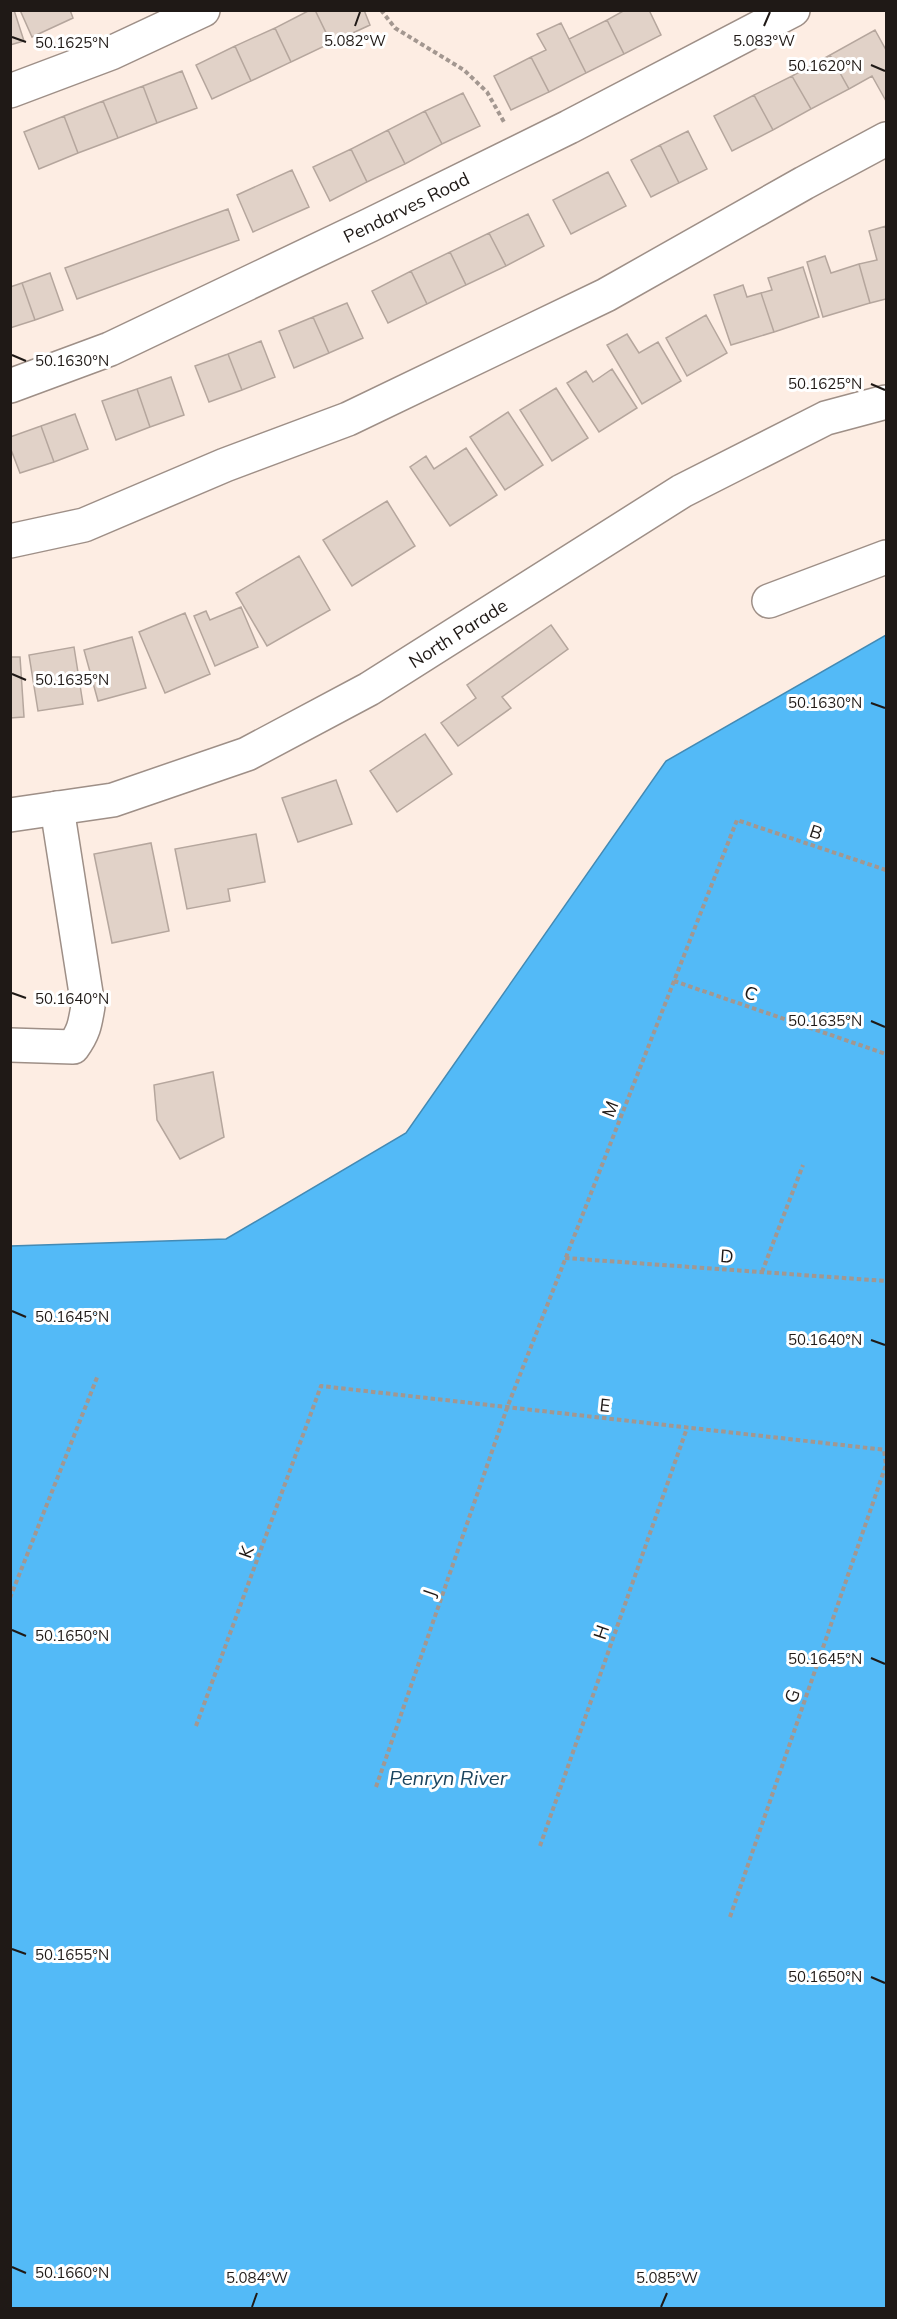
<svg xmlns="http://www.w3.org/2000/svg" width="897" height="2319" viewBox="0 0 897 2319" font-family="Mulish,sans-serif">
<rect width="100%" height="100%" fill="#fdede3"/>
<path fill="#53baf7" stroke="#438ab4" stroke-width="1.5" d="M886 635V2308H11V1246L226 1239 406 1133 666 761Z"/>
<path fill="#e1d2c8" stroke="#b5a69d" stroke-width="1.5" d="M10 10H14L24 41 10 45Z
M20 10H70L73 18 32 37Z
M310 10H315L331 43 291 62 275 28Z
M315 10H364L370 25 331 43Z
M625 10H649L661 35 624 54 607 20Z
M607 20 624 54 586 73 569 39Z
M561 23 586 73 549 92 531 57 546 50 537 34Z
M275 28 291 62 251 81 235 46Z
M875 30 886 50V101L872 76 849 89 830 55Z
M235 46 251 81 212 99 196 65Z
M830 55 849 89 811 109 792 76Z
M531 57 549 92 511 110 494 76Z
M182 71 197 108 157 123 143 86Z
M792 76 811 109 773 130 754 95Z
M143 86 157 123 118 138 103 101Z
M463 93 480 126 442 144 425 111Z
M754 95 773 130 732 151 714 116Z
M103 101 118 138 78 153 64 116Z
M425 111 442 144 405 164 388 130Z
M64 116 78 153 39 169 24 132Z
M388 130 405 164 367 182 351 149Z
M688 131 707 169 679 183 660 145Z
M660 145 679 183 651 197 631 160Z
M351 149 367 182 330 201 313 167Z
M292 170 309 207 253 232 237 195Z
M608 172 626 206 571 234 553 200Z
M228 209 239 240 77 299 65 268Z
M528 214 544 246 506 266 489 233Z
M886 226V299L870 303 859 264 877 260 869 231Z
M489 233 506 266 466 285 450 252Z
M450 252 466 285 427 304 411 271Z
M825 256 831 273 859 264 870 303 823 317 807 262Z
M803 267 819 317 774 332 761 293 772 290 768 278Z
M411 271 427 304 388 323 372 291Z
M50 273 63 310 35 320 22 283Z
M22 283 35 320 10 328V287Z
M743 285 747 297 761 293 774 332 731 345 714 295Z
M347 303 363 338 329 353 313 317Z
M706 315 727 353 687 376 666 338Z
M313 317 329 353 294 368 279 331Z
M627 334 639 353 658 342 681 381 642 404 607 345Z
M261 341 275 377 242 390 228 354Z
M228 354 242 390 209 402 195 366Z
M612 369 637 408 599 432 567 383 586 371 593 382Z
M171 377 184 415 150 427 137 389Z
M556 388 588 438 552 461 520 410Z
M137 389 150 427 116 440 102 401Z
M508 412 543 465 505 490 470 437Z
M75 414 88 449 54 462 41 426Z
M41 426 54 462 20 473 10 447V437Z
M466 448 497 495 450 526 410 467 426 456 434 469Z
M387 501 415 546 352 586 323 540Z
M299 556 330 610 267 646 236 593Z
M241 607 258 647 215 666 194 616 206 611 210 620Z
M185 613 210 674 165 693 139 632Z
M551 625 568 649 502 697 511 708 458 746 441 723 476 698 467 685Z
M132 637 146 688 98 701 84 650Z
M74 647 83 704 38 711 29 655Z
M10 657H20L24 717 10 718Z
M425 734 452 774 397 812 370 771Z
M336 780 352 824 298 842 282 798Z
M256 834 265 882 228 889 230 901 187 909 175 849Z
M151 843 169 931 112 943 94 854Z
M213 1072 224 1137 180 1159 157 1120 154 1085Z"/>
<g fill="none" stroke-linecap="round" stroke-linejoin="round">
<defs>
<g id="minor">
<path d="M10 91 111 53 203 10"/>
<path id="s1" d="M10 386 110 349 370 225 569 127 793 10"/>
<path d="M10 541 84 525 225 465 348 419 606 295 804 183 886 139"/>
<path d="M769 601 886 557"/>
<path id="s2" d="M10 815 113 800 247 754 369 689 682 491 826 418 886 402"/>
<path d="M10 1045 73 1047C84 1032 85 1024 88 1006L57 808"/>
</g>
</defs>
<use href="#minor" stroke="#9e8f87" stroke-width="36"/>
<path stroke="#a39790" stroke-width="4" stroke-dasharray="4.5 3" stroke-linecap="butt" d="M381 10 395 28 464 70 487 92 504 122
M674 981 886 1054
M565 1258 886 1281
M762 1272 803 1165
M10 1598 98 1375
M196 1726 321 1386 886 1450
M376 1787 507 1408 737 820 886 870
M540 1846 687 1428
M730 1917 886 1465 884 1450"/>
<use href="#minor" stroke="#fff" stroke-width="33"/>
</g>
<path fill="none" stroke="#1f1916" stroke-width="2" d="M355 26 360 12M764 26 770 12M12 37 26 42M871 65 885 71M12 355 26 361M871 384 885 390M12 674 26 680M871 703 885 708M12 993 26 998M871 1021 885 1027M12 1311 26 1317M871 1340 885 1345M12 1630 26 1636M871 1658 885 1664M12 1949 26 1954M871 1977 885 1983M12 2267 26 2273M252 2307 257 2293M661 2307 667 2293"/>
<g text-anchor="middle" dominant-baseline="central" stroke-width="6" stroke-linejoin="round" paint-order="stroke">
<g font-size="18" fill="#1f1916" stroke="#fff">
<text stroke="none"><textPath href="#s1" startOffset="435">Pendarves Road</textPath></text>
<text stroke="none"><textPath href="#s2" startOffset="489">North Parade</textPath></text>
<text transform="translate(816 832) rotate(18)">B</text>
<text transform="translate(751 993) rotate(19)">C</text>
<text transform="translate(610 1109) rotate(-69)">M</text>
<text transform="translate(727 1256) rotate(4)">D</text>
<text transform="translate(605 1405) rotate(6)">E</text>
<text transform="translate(246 1552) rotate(-70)">K</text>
<text transform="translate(429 1593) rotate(-71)">J</text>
<text transform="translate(601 1632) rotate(-71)">H</text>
<text transform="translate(792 1696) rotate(-71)">G</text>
</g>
<g font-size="20" font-style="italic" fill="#1b455f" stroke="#fff">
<text x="448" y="1777">Penryn River</text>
</g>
</g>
<g font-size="15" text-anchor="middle" fill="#1f1916" stroke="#fff" stroke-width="6" stroke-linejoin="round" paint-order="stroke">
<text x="355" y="46">5.082°W</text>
<text x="764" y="46">5.083°W</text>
<text x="72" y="48">50.1625°N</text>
<text x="825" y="71">50.1620°N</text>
<text x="72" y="366">50.1630°N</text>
<text x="825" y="389">50.1625°N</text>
<text x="72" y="685">50.1635°N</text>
<text x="825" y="708">50.1630°N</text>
<text x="72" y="1004">50.1640°N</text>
<text x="825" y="1026">50.1635°N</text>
<text x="72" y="1322">50.1645°N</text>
<text x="825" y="1345">50.1640°N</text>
<text x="72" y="1641">50.1650°N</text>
<text x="825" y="1664">50.1645°N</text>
<text x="72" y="1960">50.1655°N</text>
<text x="825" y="1982">50.1650°N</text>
<text x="72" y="2278">50.1660°N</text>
<text x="257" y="2283">5.084°W</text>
<text x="667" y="2283">5.085°W</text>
</g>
<rect width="897" height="2319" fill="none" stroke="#1f1916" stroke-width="24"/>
</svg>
